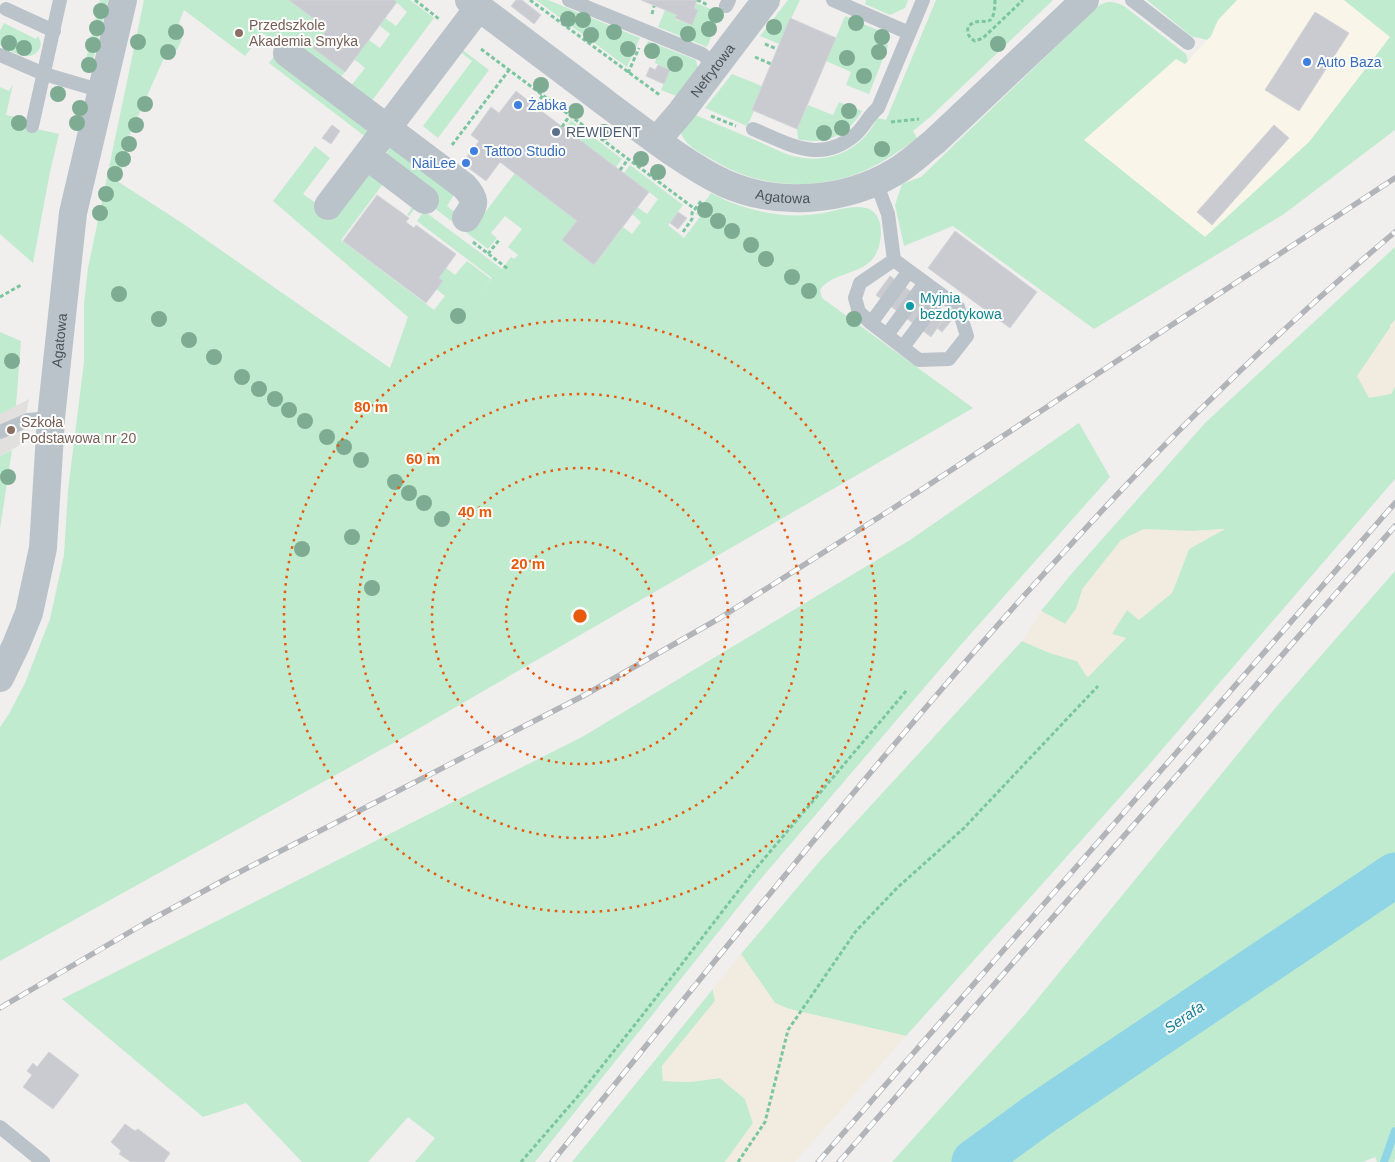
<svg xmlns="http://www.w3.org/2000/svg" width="1395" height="1162" viewBox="0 0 1395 1162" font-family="Helvetica,sans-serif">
<rect width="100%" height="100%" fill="#f1eeee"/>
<path fill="#faf5e9" d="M1237 0H1344L1391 37 1309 142 1205 237 1083 139 1177 58 1185 64 1211 36 1218 20Z"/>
<path fill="#e2dfdf" d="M29 399 20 445 0 456V414Z"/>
<path fill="#c0ebcf" d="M100 0H108L92 64 88 70 83 72Z
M144 0H289L327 29 313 48 345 72 339 79 367 129V138L269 63 281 47 263 33 245 56 184 10 175 33 182 39 177 50 168 49 122 152C125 162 123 173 114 179L182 223 390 368 408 317 273 201 315 146 330 158 303 194 334 216 367 175H371L417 206 409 216 407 215 413 206 383 184 341 240 434 310 445 296 436 289 443 281 439 278 446 268 455 275 467 261 491 279 478 297 492 278 417 221 424 211 502 269 511 257 514 259 518 255 508 247 522 229 505 216 491 233 497 238 488 249 429 204 388 159 387 154 389 148H393L454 195 447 206 474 227 515 173 577 221 563 241 594 265 623 227 632 234 641 222 632 214 637 207 647 214 658 199 624 173 630 165 683 205 668 225 684 238 700 217 696 214 711 193C743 210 780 219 817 214 832 212 851 204 866 208 886 213 883 244 874 257 862 275 832 272 820 290L822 298 973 408 397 741 0 961V727L9 714 25 683 50 619 64 555 68 490 84 362V304L88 268Z
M394 0H410L434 18 371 102 350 87 365 68 354 59 369 40 380 48 390 34 380 26 385 18 396 26 407 12Z
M536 0H548L640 38 627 67Z
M788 0H800L779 44 760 36Z
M866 0H908L905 8 890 15 865 4Z
M936 0H1053L929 118 913 131 917 138C901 150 884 162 866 170 818 191 760 189 715 161 703 154 686 147 681 133L691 113C712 122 733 131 755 140 769 146 783 154 798 157 831 164 863 149 877 118L886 120Z
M1147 0H1237L1218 20 1211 36 1207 40 1191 36Z
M1344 0H1395V130L1284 214 1094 329 953 226 904 246 895 205 902 184 921 177 1097 7C1107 0 1113 1 1124 6L1186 54 1188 61 1185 64 1176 59 1084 140 1205 237 1309 142 1390 37Z
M696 3 721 13 707 47 658 27 665 10 677 15 675 19 692 25 698 10 694 8Z
M845 16 882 32 888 46 869 94 846 85 851 72 826 61Z
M4 23 36 39 38 36C41 41 42 46 38 51 28 63 10 50 0 45V31Z
M648 41 696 60 699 72 679 97 661 90 670 70 655 63 656 59 643 51Z
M460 48 489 70 438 138 423 126 472 61 458 50Z
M732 74 762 86 752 110 754 111 747 126 705 108Z
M13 84 6 115 23 119V126L59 134 50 172 33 263 0 234V87L9 91Z
M839 102 862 111C848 135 825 146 798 139L797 129 808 105 833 115Z
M571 120 622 159 616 167 565 129Z
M1395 247V320L1390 325 1391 394 1395 386V479L1147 767 906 1036 789 1009 775 1003 741 954 819 862 1022 641 1050 653 1077 661 1088 677 1126 638 1111 634 1127 610 1172 593 1189 549 1224 529 1194 531 1083 588 1076 609 1065 624 1041 611 1073 572 1206 422Z
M0 332 21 341 16 406 0 414Z
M1079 423 1110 477 959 647 759 881 535 1162H415L435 1138 408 1117 368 1162H302L246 1103 203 1117 62 999 582 737 910 540Z
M12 450 0 529V456Z
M1395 571V1158L1394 1162H1377L1375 1157 1363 1162H892L1026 1013 1277 706Z
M713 989 715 1001 662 1066 663 1081 689 1082 720 1078 745 1099 753 1123 725 1162H572Z"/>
<path fill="#f1ebe0" d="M1395 320V386L1391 394 1369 398 1357 376Z
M1144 529 1194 531 1225 529 1189 549 1172 593 1139 620 1127 610 1112 634 1126 638 1087 677 1077 661 1050 653 1022 641 1041 611 1065 624 1076 609 1083 588 1121 540Z
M741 954 775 1003 789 1009 906 1036 795 1162H725L753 1123 745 1099 720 1078 689 1082 663 1081 662 1066 715 1001 713 989Z"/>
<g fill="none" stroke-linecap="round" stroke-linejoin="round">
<path stroke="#90d5e5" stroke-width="8" d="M1384 1162 1395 1131"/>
<path stroke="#90d5e5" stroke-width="45" d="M974 1162 1038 1115 1395 875"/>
</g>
<path fill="#c9cbd1" stroke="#d3d5d9" d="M289 0H394L397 2 345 72 313 48 327 29Z
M516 0H522L541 15 534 24 511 6Z
M641 0H697L694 8 698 10 692 25 675 18 677 15Z
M1315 12 1349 33 1299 111 1265 90Z
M790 18 836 38 797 129 752 110Z
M658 65 670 70 664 84 646 76 650 67 655 70Z
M516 91 532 104 529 107 537 113 540 110 649 192 594 265 562 240 577 221 500 162 486 181 462 163 479 141 471 135 491 107 499 113Z
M332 125 340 131 331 144 322 138Z
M1274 125 1289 138 1212 225 1197 212Z
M377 195 409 218 406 222 414 228 416 225 456 254 439 278 443 281 426 303 343 241Z
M678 212 687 218 678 229 670 223Z
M955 231 1037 292 1010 328 928 268Z
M890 276 945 317 931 337 876 295Z
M945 317 951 321 942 332 937 328Z
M49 1052 79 1075 53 1109 23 1087 32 1075 27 1071 33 1063 37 1067Z
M125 1124 135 1131 138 1129 170 1153 164 1162H131L119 1154 121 1151 111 1142Z"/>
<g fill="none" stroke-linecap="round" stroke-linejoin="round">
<path stroke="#7ac69f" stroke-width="3" stroke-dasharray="4 2.5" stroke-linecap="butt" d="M415 0 439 19
M530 0 661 96
M697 0 708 5
M995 0C994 36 982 12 968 27 967 34 969 38 975 41L983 38 1023 0
M652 14 654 6
M765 44 777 49
M481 49 695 209 702 200
M755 57 771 64
M628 73 639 48
M532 109 544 94
M711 116 736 126
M891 122 919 119
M562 127 570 115
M452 145 509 70
M620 170 629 158
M683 232 692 219V213L695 209
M473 242 508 269
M488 254 499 240
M0 297 21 285
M521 1162 579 1095 641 1017 752 873 907 690
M738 1162 765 1122 788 1030 856 931 897 888 964 828 1098 686"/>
<path stroke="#bbc3ca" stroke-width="14" d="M569 0 702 54 716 66
M833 0 909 33
M1132 0 1188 43
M726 6 729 0
M6 9 54 31
M0 55 44 74 102 91
M32 126 60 0
M753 129C789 144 821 165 856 134 865 126 868 116 878 108L923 0
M876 182 888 214 894 260
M894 260 958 307 967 336 949 359 919 360 871 323 859 312 855 298 860 283Z
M871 323 909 271
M887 335 925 283
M903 347 942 295
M0 432 28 420 51 418
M0 1127 43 1162"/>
<g stroke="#bbc3ca" stroke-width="28">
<path id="s1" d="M469 0C517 36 564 71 611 107 645 132 686 165 724 183 777 207 845 202 895 172 909 164 921 152 934 142L1085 0"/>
<path d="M287 53 464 186C476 199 476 204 466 218"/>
<path id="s2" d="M657 140 681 112 766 0"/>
<path d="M367 156 425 200"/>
<path d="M328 206 479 7"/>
<path id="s3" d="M0 678 16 645 29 613 43 548 51 418 73 213 123 0"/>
</g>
<defs>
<path id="rail" d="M0 1008 147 922 226 879 583 696 720 618 892 509 1395 178
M552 1162C706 972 858 781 1021 599 1082 532 1143 465 1208 402 1268 343 1331 286 1395 232
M818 1162 1395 503
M839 1162 1395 526"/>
</defs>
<use href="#rail" stroke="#b1b4b8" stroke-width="5.5"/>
<use href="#rail" stroke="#fff" stroke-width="4" stroke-dasharray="11" stroke-linecap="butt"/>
</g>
<g fill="#7dac93">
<circle cx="101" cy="11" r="8"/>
<circle cx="716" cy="15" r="8"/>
<circle cx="568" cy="19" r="8"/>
<circle cx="583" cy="20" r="8"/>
<circle cx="856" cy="23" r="8"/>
<circle cx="774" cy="27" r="8"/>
<circle cx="97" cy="28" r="8"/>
<circle cx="709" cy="29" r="8"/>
<circle cx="176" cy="32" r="8"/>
<circle cx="614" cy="32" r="8"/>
<circle cx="688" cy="34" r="8"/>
<circle cx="591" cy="35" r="8"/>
<circle cx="882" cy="37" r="8"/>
<circle cx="138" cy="42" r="8"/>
<circle cx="9" cy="43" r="8"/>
<circle cx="998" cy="44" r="8"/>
<circle cx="93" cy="45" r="8"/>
<circle cx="24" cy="48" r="8"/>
<circle cx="628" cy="49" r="8"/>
<circle cx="652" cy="51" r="8"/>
<circle cx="168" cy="52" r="8"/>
<circle cx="879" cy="52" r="8"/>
<circle cx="847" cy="58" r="8"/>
<circle cx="675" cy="64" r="8"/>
<circle cx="89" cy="65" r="8"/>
<circle cx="864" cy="76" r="8"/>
<circle cx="541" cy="85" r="8"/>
<circle cx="58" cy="94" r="8"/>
<circle cx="145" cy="104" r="8"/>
<circle cx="80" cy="108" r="8"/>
<circle cx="576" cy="111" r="8"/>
<circle cx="849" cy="111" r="8"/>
<circle cx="19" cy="123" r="8"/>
<circle cx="77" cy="123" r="8"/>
<circle cx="136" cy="125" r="8"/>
<circle cx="842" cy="128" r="8"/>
<circle cx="604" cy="132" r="8"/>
<circle cx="824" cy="133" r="8"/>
<circle cx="129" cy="144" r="8"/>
<circle cx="882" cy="149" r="8"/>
<circle cx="123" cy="159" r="8"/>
<circle cx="641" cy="159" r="8"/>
<circle cx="658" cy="172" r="8"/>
<circle cx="115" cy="174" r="8"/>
<circle cx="106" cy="194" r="8"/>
<circle cx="705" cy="210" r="8"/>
<circle cx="100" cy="213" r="8"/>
<circle cx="718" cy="221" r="8"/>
<circle cx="732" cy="231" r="8"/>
<circle cx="751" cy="245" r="8"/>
<circle cx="766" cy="259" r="8"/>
<circle cx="792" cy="277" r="8"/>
<circle cx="809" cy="291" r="8"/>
<circle cx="119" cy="294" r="8"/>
<circle cx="458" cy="316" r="8"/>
<circle cx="159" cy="319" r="8"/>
<circle cx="854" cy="319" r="8"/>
<circle cx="189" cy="340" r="8"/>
<circle cx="214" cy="357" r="8"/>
<circle cx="12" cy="361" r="8"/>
<circle cx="242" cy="377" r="8"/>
<circle cx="259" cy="389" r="8"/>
<circle cx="275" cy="399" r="8"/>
<circle cx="289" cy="410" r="8"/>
<circle cx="305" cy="421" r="8"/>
<circle cx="327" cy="437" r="8"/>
<circle cx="344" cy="447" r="8"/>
<circle cx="361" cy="460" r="8"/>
<circle cx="8" cy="477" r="8"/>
<circle cx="395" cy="482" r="8"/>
<circle cx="409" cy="493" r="8"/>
<circle cx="424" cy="503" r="8"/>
<circle cx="442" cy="519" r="8"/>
<circle cx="352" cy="537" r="8"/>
<circle cx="302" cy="549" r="8"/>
<circle cx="372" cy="588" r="8"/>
</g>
<g fill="none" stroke="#e8590c" stroke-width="2.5" stroke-dasharray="2.5 5">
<circle cx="580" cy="616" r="74"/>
<circle cx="580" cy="616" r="148"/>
<circle cx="580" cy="616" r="222"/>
<circle cx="580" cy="616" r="296"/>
</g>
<g fill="#8d6e63" stroke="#fff" stroke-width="2">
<circle cx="239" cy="33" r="5"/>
<circle cx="11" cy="430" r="5"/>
</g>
<g fill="#3f7fe0" stroke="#fff" stroke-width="2">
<circle cx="1307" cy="62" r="5"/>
<circle cx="518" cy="105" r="5"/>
<circle cx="474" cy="151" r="5"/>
<circle cx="466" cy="163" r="5"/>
</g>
<circle fill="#5c6f8a" stroke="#fff" stroke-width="2" cx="556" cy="132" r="5"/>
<circle fill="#0f9aa8" stroke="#fff" stroke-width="2" cx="910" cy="306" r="5"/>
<g text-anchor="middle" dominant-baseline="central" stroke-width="4" stroke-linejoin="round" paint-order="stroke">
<g font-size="14" fill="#785e54" stroke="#fff" text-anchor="start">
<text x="249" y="25">Przedszkole<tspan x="249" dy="16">Akademia Smyka</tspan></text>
<text x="21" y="422">Szkoła<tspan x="21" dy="16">Podstawowa nr 20</tspan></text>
</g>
<g font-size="14" fill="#366cbe" stroke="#fff" text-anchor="start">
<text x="1317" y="62">Auto Baza</text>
<text x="528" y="105">Żabka</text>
<text x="484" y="151">Tattoo Studio</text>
<text x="456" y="163" text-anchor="end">NaiLee</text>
</g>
<g font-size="14" fill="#48525a" stroke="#fff">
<text stroke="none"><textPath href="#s2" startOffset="89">Nefrytowa</textPath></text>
<text stroke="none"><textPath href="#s1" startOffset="375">Agatowa</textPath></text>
<text stroke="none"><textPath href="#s3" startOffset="346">Agatowa</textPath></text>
</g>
<g font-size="14" fill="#4e5e75" stroke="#fff" text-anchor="start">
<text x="566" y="132">REWIDENT</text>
</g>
<g font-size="14" fill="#0d838f" stroke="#fff" text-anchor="start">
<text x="920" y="298">Myjnia<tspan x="920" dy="16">bezdotykowa</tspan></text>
</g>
<g font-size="15" font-style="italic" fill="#177f97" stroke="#fff">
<text transform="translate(1184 1017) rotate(-34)">Serafa</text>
</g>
</g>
<circle cx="580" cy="616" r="8" fill="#e8590c" stroke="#fff" stroke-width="2.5"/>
<g font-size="15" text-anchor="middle" font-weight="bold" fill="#e8590c" stroke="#fff" stroke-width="4" stroke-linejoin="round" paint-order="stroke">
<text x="371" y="412">80 m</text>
<text x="423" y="464">60 m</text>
<text x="475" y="517">40 m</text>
<text x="528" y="569">20 m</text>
</g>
</svg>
